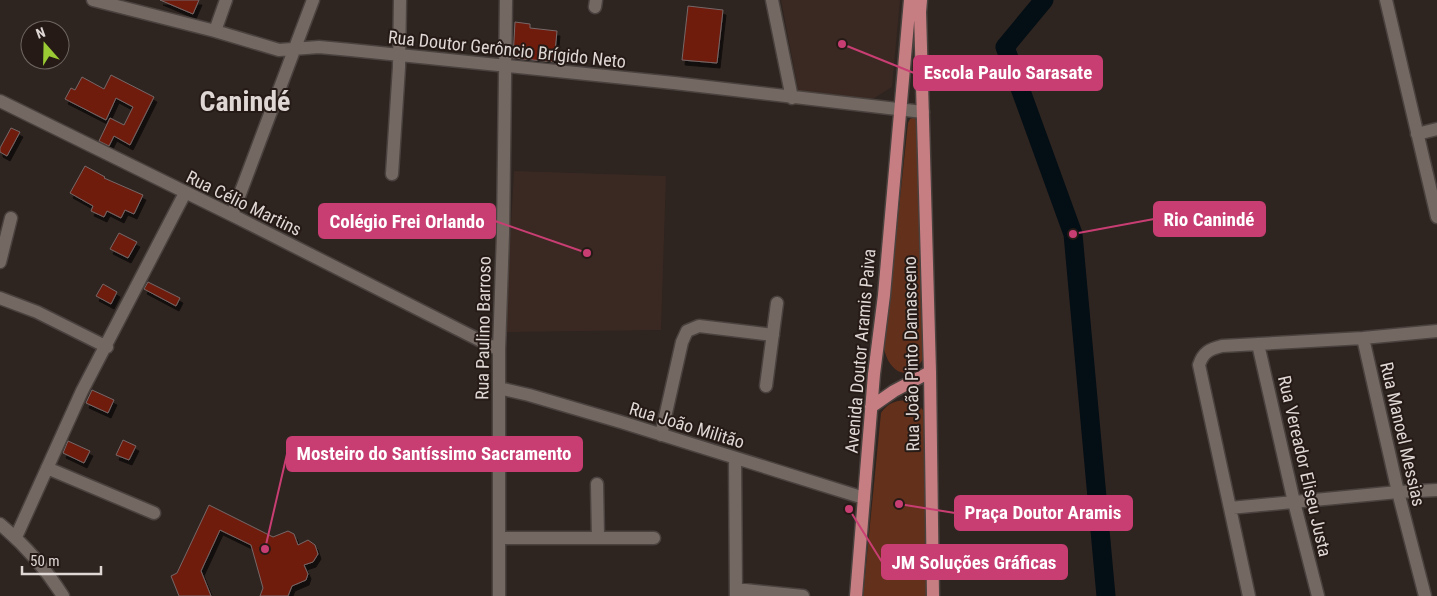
<svg xmlns="http://www.w3.org/2000/svg" width="1437" height="596" viewBox="0 0 1437 596" font-family="'Roboto Condensed',sans-serif">
<defs>
<filter id="shadow"><feDropShadow dx="3" dy="5" stdDeviation="0" flood-color="#0009"/></filter>
</defs>
<rect width="100%" height="100%" fill="#2e2420"/>
<path fill="#3a2922" d="M781 0H900L892 87 868 102 799 94Z
M514 171 666 176 661 330 505 332Z"/>
<path fill="#63301b" d="M914 117 918 123 924 357C919 368 904 380 893 367 888 362 886 356 884 349L908 123 910 119Z
M906 400 916 403 924 411 927 596H863L881 413C888 403 894 401 906 400Z"/>
<g fill="none" stroke-linecap="round" stroke-linejoin="round">
<path stroke="#030e15" stroke-width="19" d="M1044 0 1005 47 1073 234 1106 596"/>
</g>
<path fill="#6f1a11" stroke="#766866" filter="url(#shadow)" d="M160 0H199L193 14Z
M688 6 723 10 717 63 682 60Z
M515 22 530 24V28L557 31 554 62 513 58Z
M111 75 154 97 130 145 114 136 109 146 99 141 110 118 124 125 133 107 116 98 106 120 65 99 71 88 75 90 82 77 104 89Z
M11 128 20 132 7 156 0 152V148Z
M85 166 105 177 104 178 143 195 134 214 125 210 121 218 107 211 104 217 91 211 93 206 70 193Z
M119 233 137 242 128 258 110 249Z
M148 282 180 298 176 306 144 289Z
M103 284 117 292 111 304 96 296Z
M92 390 114 400 108 413 86 403Z
M123 440 136 446 129 460 116 455Z
M68 441 90 451 84 463 63 453Z
M209 505 273 537 288 531 294 534 298 545 308 540 315 545 318 554 313 562 304 565 308 574 306 580 292 586 288 596H260L263 588 251 545 220 530 201 571 211 596H179L171 576 177 573Z"/>
<g fill="none" stroke-linecap="round" stroke-linejoin="round">
<defs>
<path id="minor" d="M93 0 215 31 279 50 319 47 351 50 674 83 923 112
M772 0 792 98
M1386 0 1437 217
M595 7 596 0
M215 31 226 0
M0 101 232 215 499 350
M1417 134 1437 129
M392 174 399 67 400 0
M232 215 313 0
M0 262 11 218
M0 298 37 312 107 347
M1363 338 1398 492 1425 596
M1258 344 1294 502 1318 596
M766 386 777 303
M499 388 529 395 621 422 864 498
M661 435 682 342 687 331 699 326 773 335
M735 458 736 596
M47 468 154 513
M597 484 598 537
M1230 508 1398 492 1437 490
M0 524C25 545 46 569 63 596
M16 537 82 391 185 193
M500 538H654
M736 589 803 596
M499 596V350L503 234 506 0
M1249 596 1199 365C1203 352 1210 349 1222 346L1363 338 1437 331"/>
<path id="major" d="M921 0 920 12 930 372 933 596
M871 407 894 391 930 372
M856 596 874 374 884 295 910 0"/>
</defs>
<use href="#minor" stroke="#4a423e" stroke-width="15"/>
<use href="#major" stroke="#4a423e" stroke-width="15"/>
<use href="#minor" stroke="#746863" stroke-width="12"/>
<use href="#major" stroke="#c77e83" stroke-width="12"/>
</g>
<g text-anchor="middle" dominant-baseline="central" stroke-width="4" stroke-linejoin="round" paint-order="stroke">
<g font-size="18" fill="#ded7d4" stroke="#251a16">
<text transform="translate(507 49) rotate(6)">Rua Doutor Gerôncio Brígido Neto</text>
<text transform="translate(244 203) rotate(26)">Rua Célio Martins</text>
<text transform="translate(483 328) rotate(-89)">Rua Paulino Barroso</text>
<text transform="translate(860 351) rotate(-85)">Avenida Doutor Aramis Paiva</text>
<text transform="translate(911 354) rotate(-91)">Rua João Pinto Damasceno</text>
<text transform="translate(687 425) rotate(17)">Rua João Militão</text>
<text transform="translate(1403 434) rotate(77)">Rua Manoel Messias</text>
<text transform="translate(1305 466) rotate(77)">Rua Vereador Eliseu Justa</text>
</g>
<g font-size="28" font-weight="bold" fill="#ded7d4" stroke="#251a16">
<text x="245" y="101">Canindé</text>
</g>
</g>
<path fill="none" stroke="#c83e73" stroke-width="2" d="M842 44L914 73M1073 234L1154 219M587 253L495 221M265 549L287 454M899 504L955 513M849 509L882 562"/>
<g fill="#c83e73" stroke="#251a16" stroke-width="2">
<circle cx="842" cy="44" r="5"/>
<circle cx="1073" cy="234" r="5"/>
<circle cx="587" cy="253" r="5"/>
<circle cx="265" cy="549" r="5"/>
<circle cx="899" cy="504" r="5"/>
<circle cx="849" cy="509" r="5"/>
</g>
<g fill="#c83e73" stroke="#c83e73" stroke-width="2">
<rect x="914" y="56" width="188" height="34" rx="5"/>
<rect x="1154" y="202" width="111" height="34" rx="5"/>
<rect x="319" y="204" width="176" height="34" rx="5"/>
<rect x="287" y="437" width="295" height="34" rx="5"/>
<rect x="955" y="496" width="177" height="34" rx="5"/>
<rect x="882" y="545" width="185" height="34" rx="5"/>
</g>
<g font-size="19" text-anchor="middle" font-weight="bold" fill="#fff">
<text x="1008" y="79">Escola Paulo Sarasate</text>
<text x="1209" y="226">Rio Canindé</text>
<text x="407" y="228">Colégio Frei Orlando</text>
<text x="434" y="460">Mosteiro do Santíssimo Sacramento</text>
<text x="1043" y="519">Praça Doutor Aramis</text>
<text x="974" y="569">JM Soluções Gráficas</text>
</g>
<g transform="translate(45 45) rotate(340)"><circle r="24" fill="#251a16" stroke="#6f6662"/>
<path d="M0-4L9 19L0 12L-9 19Z" fill="#9acb34"/>
<text y="-8" font-size="14" font-weight="bold" text-anchor="middle" fill="#ded7d4">N</text>
</g>
<path d="M22 566v8h79v-8" fill="none" stroke="#ded7d4" stroke-width="2.5"/>
<text x="30" y="566" font-size="15" fill="#ded7d4" stroke="#251a16" stroke-width="4" paint-order="stroke">50 m</text>
</svg>
